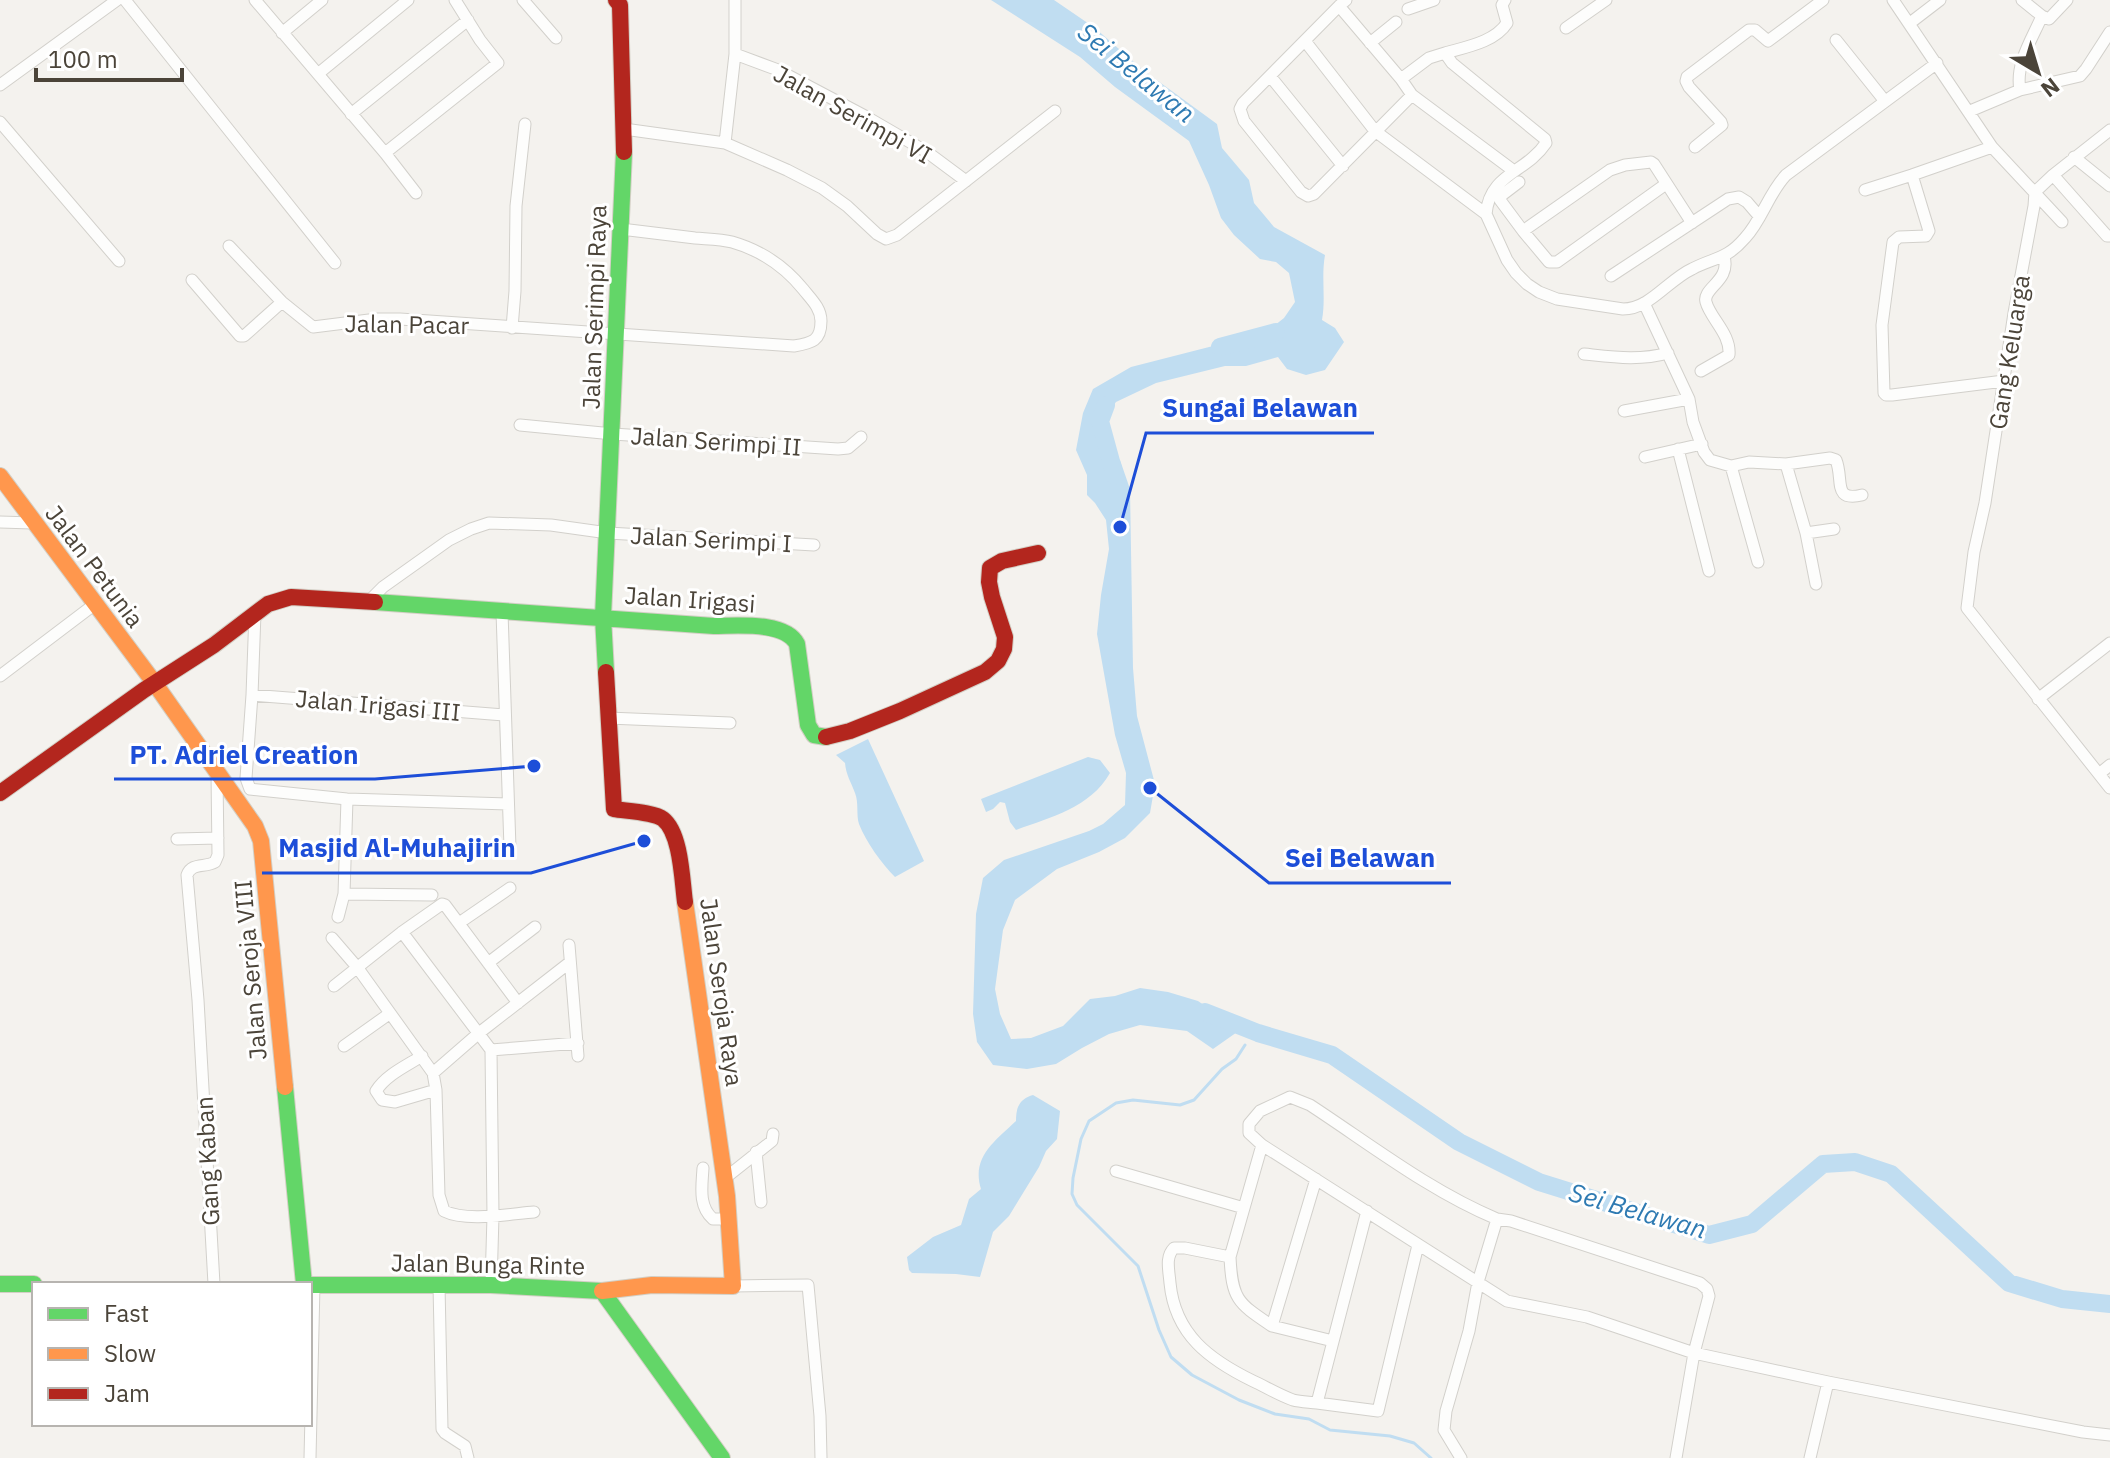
<svg xmlns="http://www.w3.org/2000/svg" width="2110" height="1458" viewBox="0 0 2110 1458" font-family="'IBM Plex Sans',sans-serif">
<rect width="100%" height="100%" fill="#f4f2ee"/>
<path fill="#c0ddf1" d="M991 0H1054L1095 28 1143 70 1217 124 1222 148 1249 180 1254 203 1274 227 1325 255C1321 277 1326 298 1322 320L1335 328 1344 342 1325 370 1306 375 1287 369 1278 357 1246 366H1225L1156 383 1116 402 1101 422 1105 449 1120 460 1130 489 1133 668 1137 716 1155 784 1150 813 1125 838 1099 852 1057 869 1015 900 1003 930 995 989 1000 1014 1011 1039 1031 1038 1063 1026 1090 999 1115 996 1140 988 1168 992 1198 1001 1240 1030 1213 1049 1187 1031 1140 1025 1109 1034 1082 1048 1056 1064 1027 1069 993 1065 977 1042 973 1014 976 914 983 878 1004 860 1089 831 1103 824 1125 805 1126 773 1115 735 1097 634 1101 595 1109 549 1106 520 1095 503 1087 495V475L1076 450 1083 413 1093 389 1131 367 1213 346 1248 340 1265 333 1284 318 1295 302 1289 273 1276 262 1260 259 1234 235 1221 218 1209 185 1189 141 1115 87 1080 57Z
M868 739 924 861 895 877C882 864 866 842 859 824 856 815 859 803 855 793 851 782 846 775 845 763L836 755Z
M1088 757 1100 760 1110 773C1090 808 1051 817 1016 830L1010 822 1005 803 1000 802 993 809 986 812 981 799Z
M1033 1095 1060 1111 1057 1139 1046 1151 1039 1167 1009 1216 993 1232 980 1277 956 1274 912 1273 909 1270 907 1257 933 1237 961 1225 969 1199 981 1189C971 1157 995 1141 1016 1121 1016 1108 1019 1099 1033 1095Z"/>
<g fill="none" stroke-linecap="round" stroke-linejoin="round">
<path stroke="#c0ddf1" stroke-width="3" d="M1245 1045 1236 1059 1222 1069 1194 1100 1180 1105 1133 1100 1116 1103 1089 1121 1081 1139 1073 1178 1072 1194 1077 1205 1138 1266 1159 1330 1171 1357 1192 1375 1239 1400 1275 1414 1309 1419 1330 1430 1390 1436 1414 1443 1431 1458"/>
<path stroke="#c0ddf1" stroke-width="18" d="M1220 347 1276 332
M1106 405 1100 421 1115 476
M1205 1012 1258 1033 1332 1055 1459 1142 1539 1182 1709 1235 1752 1224 1823 1164 1855 1162 1891 1174 2009 1283 2062 1299 2110 1304"/>
<defs>
<path id="street" d="M125 0 335 263
M255 0 385 153 416 193
M523 0 556 38
M1893 0 1992 147 2062 222
M2022 0 2042 16
M1339 6 1401 79 1412 95 1314 194 1308 196 1301 192 1244 121 1240 109 1243 103 1339 6 1346 0
M1408 9 1434 0
M1910 23 1940 0
M1566 28 1606 0
M282 33 322 0
M1836 40 1884 100
M1305 41 1375 131 1486 214 1507 260 1516 273 1527 284 1539 292 1557 299 1623 309C1650 309 1668 280 1692 269 1715 257 1726 260 1745 238 1762 220 1768 194 1786 175L1937 63
M1370 43 1396 22
M1445 53C1466 47 1495 42 1507 23L1502 5 1505 0
M735 54 778 70 865 116 927 152 966 181
M319 73 408 0
M1270 76 1343 166
M1401 79 1429 58 1445 53 1452 63 1545 139 1546 143C1526 173 1490 173 1486 214
M0 85 117 0
M2020 90C2015 64 2032 39 2042 16L2049 19 2067 0
M1412 95 1514 171
M1970 111 2020 90 2080 76 2086 69 2110 32
M351 114 468 20
M0 122 119 261
M624 129 725 143 787 170 822 188 847 206 877 234 886 239 897 235 1055 111
M2110 130 2053 175 2035 192 2034 206 2014 313 1985 503 1974 552 1967 608 2110 788
M725 143 735 54V0
M1695 147 1722 125 1721 122 1689 87 1686 81 1687 77 1749 30H1755L1768 41 1823 0
M385 153 498 63 480 40 455 0
M2074 157 2110 186
M1912 175 1929 231 1926 236 1899 237 1893 242 1882 325 1884 393 1886 395H1892L2004 381
M2053 175 2107 236H2110
M1519 182 1502 195 1500 200 1523 231 1610 170 1625 165 1651 162 1654 164 1692 223
M1865 190 1912 175 1992 147
M1523 231 1549 262H1557L1666 184
M229 246 282 302 313 327 377 319H400L794 346C812 343 821 341 821 321 821 308 811 299 803 289 785 267 760 250 732 242 721 239 707 239 695 238 671 235 646 232 621 229
M1611 276 1728 199 1739 197 1747 202 1759 216
M192 280 240 336H244L282 302
M1644 303 1689 399 1693 422 1704 452 1710 460 1731 466 1749 462 1786 464 1830 458 1836 460C1844 480 1832 502 1862 495
M512 328 515 291 516 206 525 124
M1584 354C1613 357 1639 361 1668 353
M1701 371 1729 355C1731 334 1710 318 1706 302 1702 288 1731 281 1724 257
M1624 411 1689 399
M520 425 613 434 838 449 848 448 861 437
M1678 449 1709 571
M1645 457 1702 444
M1786 464 1806 533 1816 584
M1731 466 1758 562
M0 522 32 523
M1806 533 1834 529
M367 603 383 587 449 540 471 529 489 523 551 525 608 533 814 545
M502 612 510 848
M0 676 95 604
M252 695 504 715
M2038 699 2110 643
M608 718 730 723
M2099 774 2110 765
M250 789 347 799 508 804
M250 789 246 778 252 695 255 613
M347 799 344 894 432 895
M177 839 218 838
M338 917 344 894
M459 923 510 888
M402 932 491 1050 493 1216 491 1285
M332 938 357 967 433 1073 436 1090 439 1195 444 1211C466 1222 509 1214 534 1212
M569 945 578 1056
M488 963 535 927
M334 986 402 932 442 904 445 905 518 1003
M344 1046 389 1014
M491 1050 578 1043
M422 1056C406 1066 386 1075 376 1091L382 1100 395 1102 436 1090
M433 1073 479 1033 569 963
M1262 1145 1230 1257 1185 1248H1174C1165 1257 1169 1270 1170 1283 1175 1335 1210 1360 1253 1381 1266 1387 1279 1395 1293 1400 1300 1402 1309 1402 1317 1403L1367 1211
M756 1152 761 1202
M703 1168C702 1186 698 1206 713 1219H729
M1116 1171 1244 1208
M724 1179 772 1141 773 1134
M1316 1179 1272 1326 1333 1341
M1497 1219C1430 1191 1371 1145 1310 1105L1290 1097 1260 1111 1249 1124V1133L1262 1145 1507 1301 1587 1317 1694 1353 1828 1382 2083 1432 2110 1435
M1230 1257C1232 1300 1238 1303 1272 1326
M214 1284 198 1000 187 875C192 862 205 868 215 862L218 855 217 774
M439 1285 442 1429 445 1433 465 1446 468 1458
M733 1286 808 1285 820 1416 821 1458
M1317 1403 1378 1411 1418 1245
M310 1458 314 1285
M1461 1458 1444 1430 1446 1411 1469 1331 1478 1282 1497 1219 1511 1221 1700 1283 1707 1289 1709 1296 1694 1353 1676 1458
M1810 1458 1828 1382"/>
<path id="fast" d="M375 602 714 626C737 626 785 621 797 644L808 725 814 735 826 737
M606 672 603 617 624 152
M285 1087 304 1284
M0 1284H34
M310 1285H491L602 1291 722 1458"/>
<path id="slow" d="M0 476 153 681 255 826 261 841 285 1087
M602 1291 652 1285 733 1286 727 1196 685 902"/>
<path id="jam" d="M616 0 620 5 624 152
M606 672 614 809C626 811 654 812 663 819 681 833 682 880 685 902
M826 737 850 731 900 711 985 672 998 661 1004 649 1005 637 992 597 989 582 990 568 1002 561 1038 553
M0 793 144 690 214 645 268 604 291 597 375 602"/>
</defs>
<use href="#street" stroke="#d2d0cb" stroke-width="13"/>
<use href="#fast" stroke="#d3cfc5" stroke-width="18"/>
<use href="#slow" stroke="#d3cfc5" stroke-width="18"/>
<use href="#jam" stroke="#d3cfc5" stroke-width="18"/>
<use href="#street" stroke="#fdfdfc" stroke-width="11"/>
<use href="#fast" stroke="#63d668" stroke-width="16"/>
<use href="#slow" stroke="#ff974d" stroke-width="16"/>
<use href="#jam" stroke="#b3261e" stroke-width="16"/>
</g>
<g text-anchor="middle" dominant-baseline="central" stroke-width="6" stroke-linejoin="round" paint-order="stroke">
<g font-size="24" fill="#4b4439" stroke="#fff">
<text transform="translate(853 114) rotate(29)">Jalan Serimpi VI</text>
<text transform="translate(594 307) rotate(-88)">Jalan Serimpi Raya</text>
<text transform="translate(407 324) rotate(1)">Jalan Pacar</text>
<text transform="translate(2009 352) rotate(-81)">Gang Keluarga</text>
<text transform="translate(716 441) rotate(4)">Jalan Serimpi II</text>
<text transform="translate(711 539) rotate(3)">Jalan Serimpi I</text>
<text transform="translate(95 566) rotate(53)">Jalan Petunia</text>
<text transform="translate(690 599) rotate(4)">Jalan Irigasi</text>
<text transform="translate(378 705) rotate(5)">Jalan Irigasi III</text>
<text transform="translate(250 970) rotate(-95)">Jalan Seroja VIII</text>
<text transform="translate(722 992) rotate(82)">Jalan Seroja Raya</text>
<text transform="translate(207 1161) rotate(-93)">Gang Kaban</text>
<text transform="translate(488 1264) rotate(1)">Jalan Bunga Rinte</text>
</g>
<g font-size="26" font-style="italic" fill="#2e7ab2" stroke="#fff">
<text transform="translate(1137 72) rotate(39)">Sei Belawan</text>
<text transform="translate(1638 1210) rotate(16)">Sei Belawan</text>
</g>
</g>
<path fill="none" stroke="#1d4ed8" stroke-width="3" d="M1120 527L1146 433H1374M534 766L375 779H114M644 841L531 873H262M1150 788L1269 883H1451"/>
<g fill="#1d4ed8" stroke="#fff" stroke-width="3">
<circle cx="1120" cy="527" r="8"/>
<circle cx="534" cy="766" r="8"/>
<circle cx="644" cy="841" r="8"/>
<circle cx="1150" cy="788" r="8"/>
</g>
<g font-size="26" text-anchor="middle" font-weight="bold" fill="#1d4ed8" stroke="#fff" stroke-width="6" stroke-linejoin="round" paint-order="stroke">
<text x="1260" y="417">Sungai Belawan</text>
<text x="244" y="764">PT. Adriel Creation</text>
<text x="397" y="857">Masjid Al-Muhajirin</text>
<text x="1360" y="867">Sei Belawan</text>
</g>
<rect x="32" y="1282" width="280" height="144" fill="#ffffff" stroke="#b7b4b0" stroke-width="2"/>
<rect x="48" y="1308" width="40" height="12" fill="#63d668" stroke="#b7b4b0" stroke-width="2"/>
<text x="104" y="1322" font-size="24" fill="#4b4439">Fast</text>
<rect x="48" y="1348" width="40" height="12" fill="#ff974d" stroke="#b7b4b0" stroke-width="2"/>
<text x="104" y="1362" font-size="24" fill="#4b4439">Slow</text>
<rect x="48" y="1388" width="40" height="12" fill="#b3261e" stroke="#b7b4b0" stroke-width="2"/>
<text x="104" y="1402" font-size="24" fill="#4b4439">Jam</text>
<g transform="translate(2038 72) rotate(142)" stroke="#ffffff" stroke-width="6" paint-order="stroke">
<path d="M0-6L14 30L0 20L-14 30Z" fill="#4b4439"/>
<text y="-12" font-size="22" font-weight="bold" text-anchor="middle" fill="#4b4439">N</text>
</g>
<path d="M36 68v12h146v-12" fill="none" stroke="#4b4439" stroke-width="4"/>
<text x="48" y="68" font-size="24" fill="#4b4439" stroke="#ffffff" stroke-width="6" paint-order="stroke">100 m</text>
</svg>
